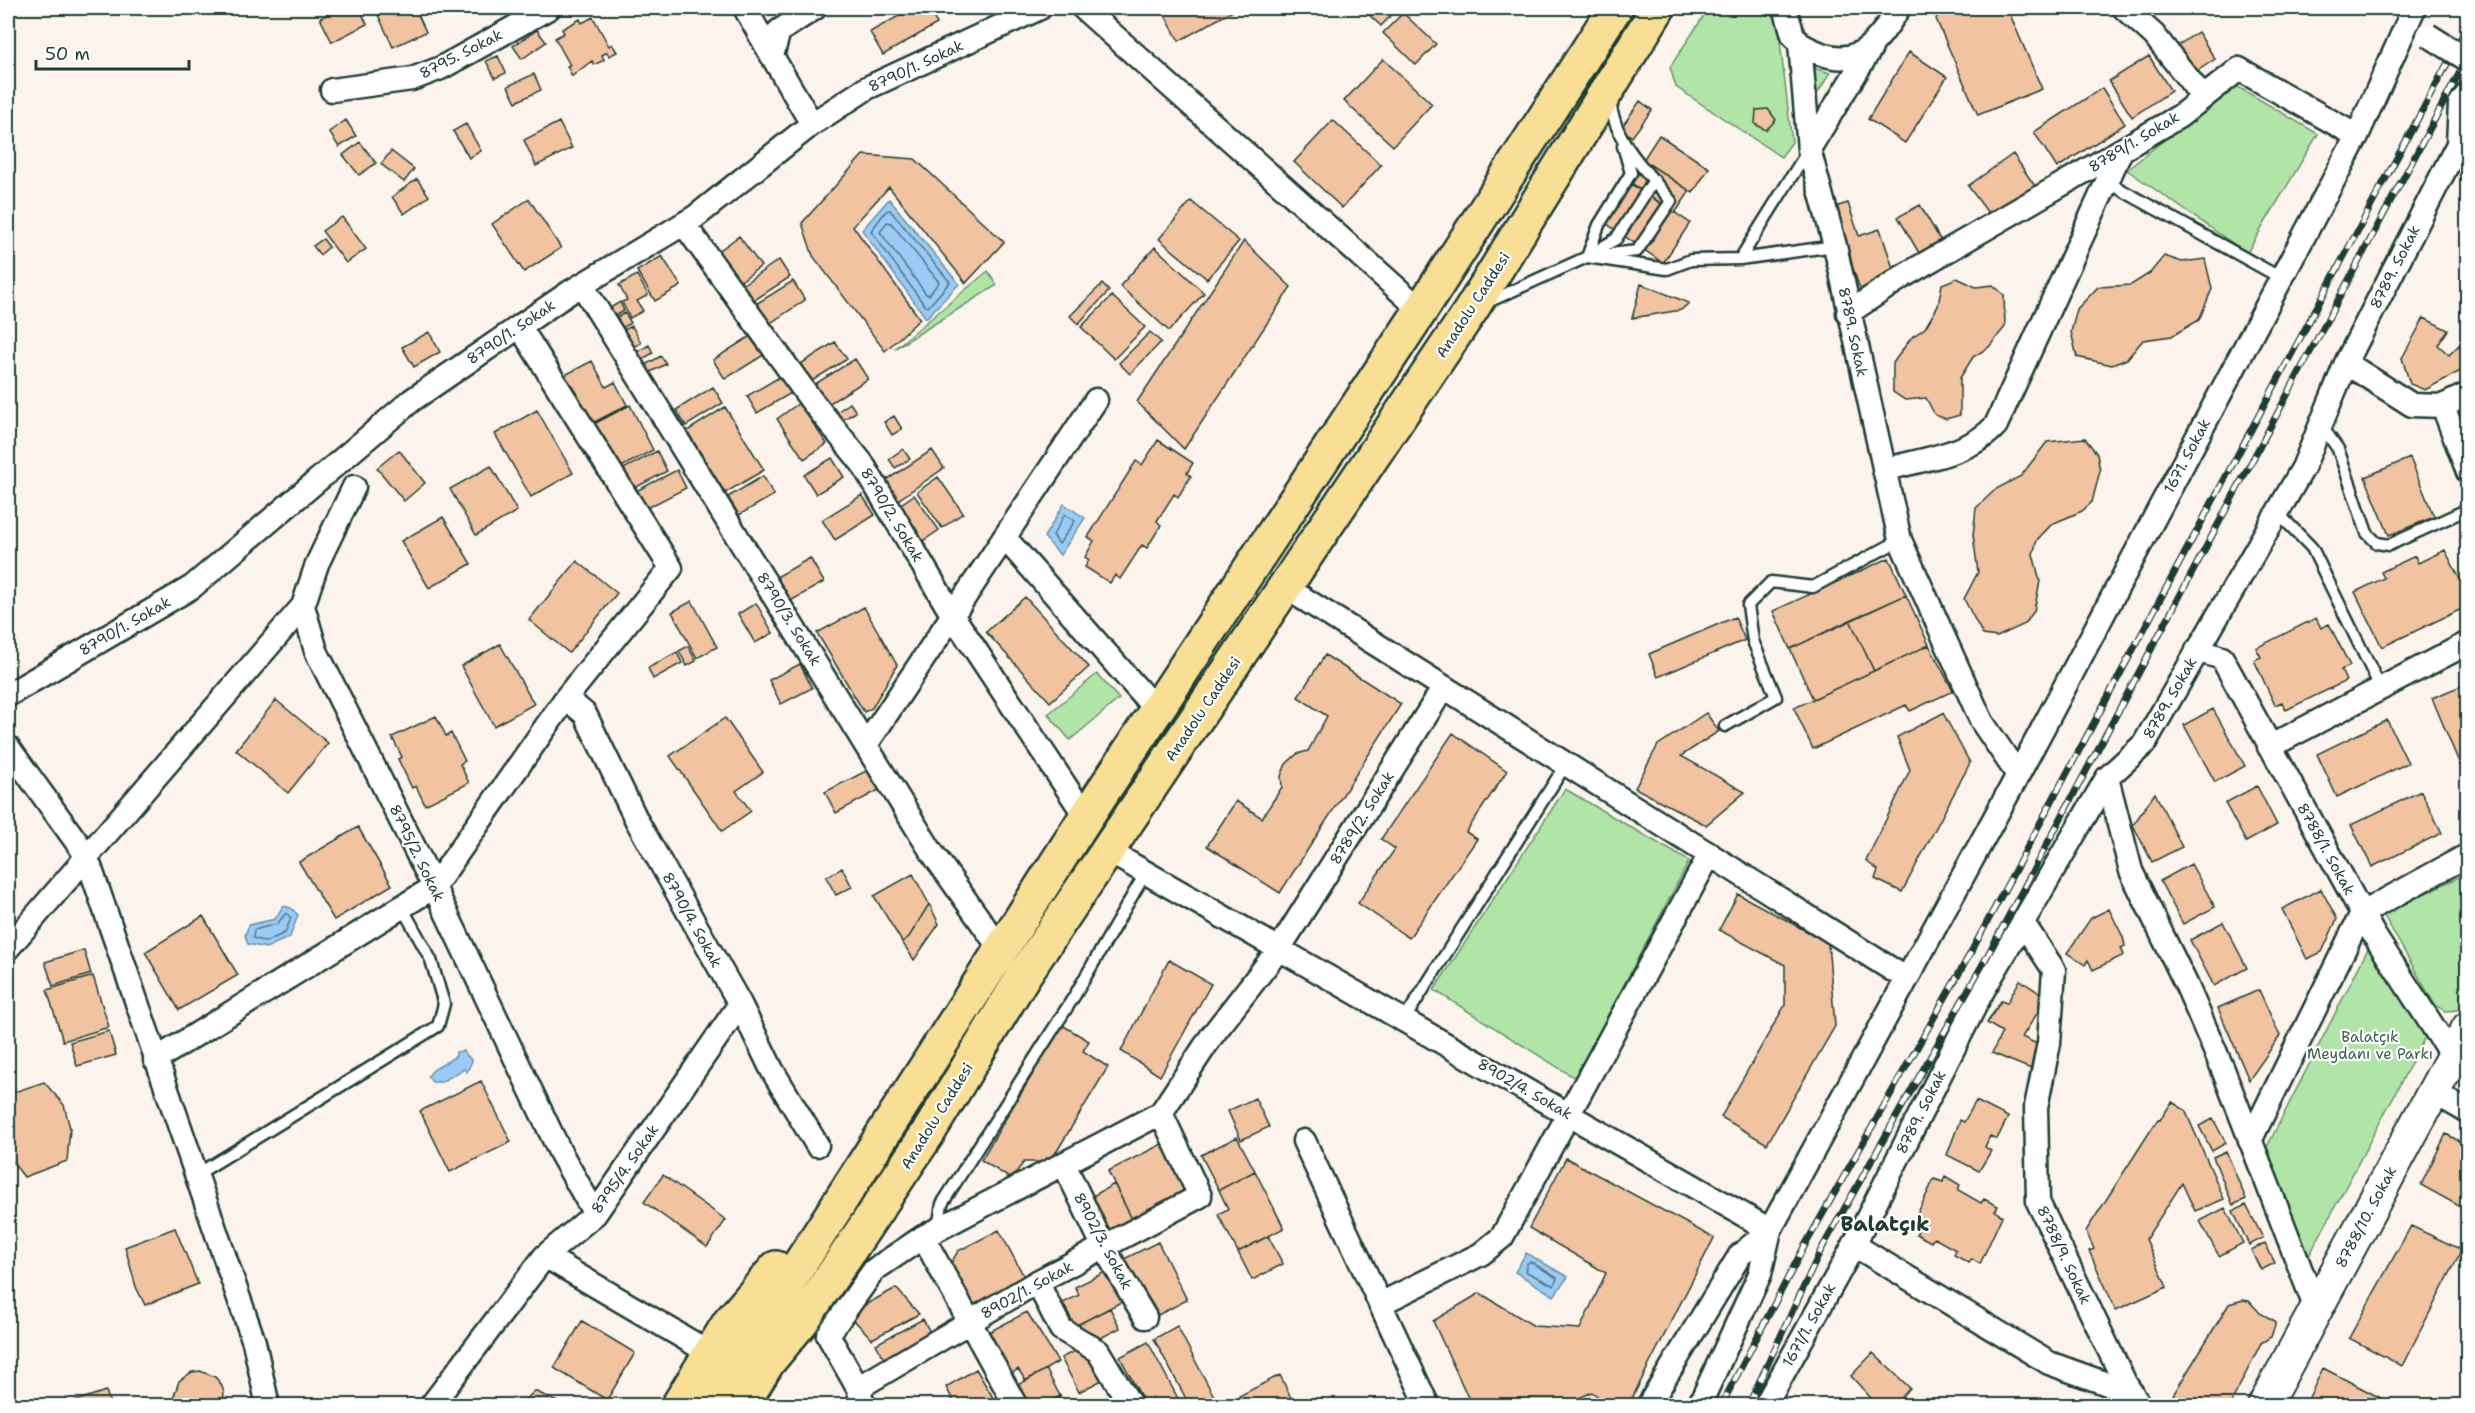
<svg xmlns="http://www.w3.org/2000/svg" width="2475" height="1413" viewBox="0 0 2475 1413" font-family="'Shantell Sans',sans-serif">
<rect width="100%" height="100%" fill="#fcf3ec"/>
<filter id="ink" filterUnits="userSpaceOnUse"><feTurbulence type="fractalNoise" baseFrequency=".0167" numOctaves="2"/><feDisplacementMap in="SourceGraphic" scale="12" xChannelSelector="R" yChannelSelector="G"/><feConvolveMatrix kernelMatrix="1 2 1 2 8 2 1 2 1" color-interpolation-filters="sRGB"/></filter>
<g filter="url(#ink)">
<path fill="#b0e5a7" stroke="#68916e" stroke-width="1.5" d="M1709 8H1776L1792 142 1781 157 1676 87 1670 67Z
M1808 66 1830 73 1816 96Z
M2233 84 2318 134 2247 253 2127 170Z
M988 271 997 285 894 349Z
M1097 674 1119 699 1070 740 1048 714Z
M1565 789 1689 861 1575 1078 1434 990Z
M2467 873 2468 1000 2458 1010 2445 1011 2435 1005 2383 914Z
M2369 947 2426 1035 2308 1258 2267 1147Z"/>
<path fill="#9acbf6" stroke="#6992a8" stroke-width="1.5" d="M889 199 959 284 926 318 862 230Z
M1064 504 1085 518 1060 555 1044 537Z
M283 906 291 908 298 915 290 937 266 948 248 944 245 935 249 925 275 919Z
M463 1051 472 1061 467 1072 464 1069 441 1082H432L428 1076 433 1070 456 1056V1052Z
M1526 1253 1568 1277 1554 1296 1515 1272Z"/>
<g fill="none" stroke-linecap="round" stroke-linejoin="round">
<path stroke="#507682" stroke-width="1.5" d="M890 210 950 282 928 307 925 306 871 231 886 211Z
M887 222 891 223 939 282 929 295 926 294 880 232Z
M1065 514 1075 521 1059 544 1053 535Z
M286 913 291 918 285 933 265 942 253 938 254 930 277 924Z
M1531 1262 1557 1278 1554 1286 1525 1271 1527 1263Z"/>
</g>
<path fill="#f1c3a0" stroke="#1f3d34" stroke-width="1.5" d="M341 8H359L367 24 332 42 320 18Z
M395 8H415L426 32 393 47 378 15Z
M913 8H928L937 24 883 55 870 32Z
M1161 8H1238L1179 41Z
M1370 8H1396L1397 9 1381 26 1366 12Z
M1941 8H2017L2011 17 2042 89 1978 115 1936 19Z
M1403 13 1436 44 1416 65 1383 33Z
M593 17 609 46 612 44 617 52 609 56 607 52 602 55 604 60 594 65 592 61 572 76 567 66 570 65 555 38 564 33 562 29 580 19 582 23Z
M537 30 546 42 522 59 513 46Z
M2198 32 2215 59 2194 73 2177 46Z
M1909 52 1947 77 1905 143 1868 119Z
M498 56 506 73 495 78 486 61Z
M2149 56 2171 91 2132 117 2109 81Z
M1383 59 1432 104 1393 146 1344 101Z
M534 74 541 90 516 102 508 86Z
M2102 88 2125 124 2057 168 2034 132Z
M1640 101 1652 110 1632 137 1621 128Z
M1768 109 1776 120 1766 130 1755 124 1756 110Z
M346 120 356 136 339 147 329 132Z
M1333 120 1381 165 1342 208 1294 162Z
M559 122 572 148 536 166 524 140Z
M466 124 481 151 469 158 453 131Z
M1659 135 1709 168 1693 193 1643 160Z
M360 142 376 163 359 175 343 155Z
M391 151 414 169 404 182 381 164Z
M2013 154 2035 186 1991 217 1968 186Z
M863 155 915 159 1004 242 966 283 889 187 853 226 920 319 885 351 813 256 802 223Z
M1646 162 1690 191 1675 213 1631 184Z
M1624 178 1690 223 1663 263 1597 217Z
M417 179 429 196 404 214 392 197Z
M529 199 561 248 524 272 492 224Z
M1191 201 1239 241 1207 279 1159 239Z
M1848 203 1859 236 1880 229 1896 277 1860 289 1832 208Z
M1920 205 1941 241 1919 253 1898 217Z
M342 217 366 249 346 263 322 231Z
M739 236 761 266 738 283 716 253Z
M323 239 329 247 320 255 313 246Z
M1244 241 1291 287 1184 449 1137 402Z
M1155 247 1204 293 1169 331 1120 286Z
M662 256 681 286 655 301 637 271Z
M2164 256 2182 262 2205 259 2212 289 2199 320 2172 336 2143 340 2127 359 2112 365 2077 357 2071 332 2077 309 2098 287 2131 285 2150 273Z
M779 260 790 277 753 301 742 285Z
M637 275 648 295 637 301 643 311 630 318 622 302 627 300 619 285Z
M1957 278 1976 287 1993 285 2004 295 2005 327 1989 347 1973 357 1960 378V415L1946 419 1935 415 1926 398 1905 400 1893 392V363L1911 338 1925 328 1938 306 1942 284Z
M793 281 805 300 769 324 756 304Z
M1102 284 1109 291 1078 324 1070 316Z
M1641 284 1689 303 1681 310 1632 318Z
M1112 296 1145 327 1114 359 1081 327Z
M620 302 624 311 610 319 605 311Z
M625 313 631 323 618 330 612 320Z
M2424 318 2448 330 2438 345 2449 355 2459 345 2468 363V367L2425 390 2410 384 2402 358Z
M632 326 641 343 629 349 619 332Z
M429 332 440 352 414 367 402 347Z
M1150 332 1161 342 1130 374 1119 363Z
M755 333 767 353 725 379 713 360Z
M835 342 847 359 810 382 799 365Z
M649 345 653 353 641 360 637 352Z
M661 356 666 364 649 373 645 365Z
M855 359 868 379 825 406 812 386Z
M592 361 606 387 615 382 627 405 587 426 561 377Z
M783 375 793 392 757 413 747 396Z
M713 387 723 403 686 426 676 410Z
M799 403 827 444 804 459 777 419Z
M850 403 856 412 839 422 834 414Z
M630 405 653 450 614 471 590 426Z
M725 407 764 470 725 493 687 431Z
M537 410 573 473 531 497 495 434Z
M894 416 902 429 892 435 884 422Z
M2085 438 2097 454 2100 471 2092 502 2082 511 2052 524 2037 540 2033 554 2040 581 2034 611 2025 624 1997 637 1983 635 1964 599 1978 572 1973 535 1976 508 1996 489 2021 476 2047 442Z
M1158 440 1193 463 1187 473 1191 476 1178 497 1174 494 1157 521 1161 525 1147 548 1142 545 1120 579 1115 575 1110 583 1085 567 1089 560 1085 557 1094 541 1088 537 1136 461 1142 465Z
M903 449 910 459 895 468 889 459Z
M399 450 425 483 404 501 377 468Z
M932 450 944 468 895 502 882 483Z
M657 451 667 471 627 492 616 473Z
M832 458 844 477 816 494 804 475Z
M2410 458 2434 517 2389 535 2365 477Z
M491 466 517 511 476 535 450 489Z
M677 470 686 488 641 511 632 493Z
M763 476 774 495 739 515 728 497Z
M938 477 963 513 942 528 917 492Z
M862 495 875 515 835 540 822 520Z
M914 495 939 530 923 541 898 506Z
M443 517 471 564 429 588 401 541Z
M2445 550 2468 595V606L2382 647 2355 592 2384 578 2381 572 2415 556 2418 563Z
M810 558 824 582 787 603 773 579Z
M1889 558 1906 595 1790 649 1773 611Z
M577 561 617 593 569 653 529 620Z
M1906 595 1929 645 1874 671 1850 620Z
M1025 597 1089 667 1050 702 986 632Z
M692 601 717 647 697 658 672 612Z
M756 603 773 633 755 643 738 614Z
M864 607 897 665 872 708 864 712 817 633Z
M1735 617 1745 640 1658 677 1649 654Z
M2316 618 2321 628 2329 624 2350 666 2341 670 2346 681 2286 710 2282 702 2275 705 2254 660 2261 657 2256 648Z
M1850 620 1874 671 1813 699 1790 649Z
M500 644 534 704 494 726 461 666Z
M1929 645 1953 691 1910 711 1906 705 1813 749 1794 708Z
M688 646 696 661 687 666 679 651Z
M677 652 682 663 653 679 648 668Z
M1325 655 1401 704 1280 893 1207 846 1236 801 1262 818 1282 787 1281 776 1286 764 1297 754 1308 751 1327 716 1298 697Z
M800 664 812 688 781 704 769 680Z
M2468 683V784L2432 698Z
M276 700 328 743 288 793 236 750Z
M2213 709 2245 766 2215 782 2184 725Z
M1706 713 1719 731 1681 756 1745 792 1706 825 1635 788 1658 745Z
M1943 713 1970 763 1902 892 1875 879 1878 870 1866 861 1910 770 1897 737Z
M436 716 446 736 451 733 465 761 460 764 469 783 425 805 416 786 412 788 398 759 402 757 392 737Z
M725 718 763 772 736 791 751 811 722 831 670 756Z
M2387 720 2408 763 2337 797 2317 754Z
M1453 733 1507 771 1466 832 1477 839 1409 938 1358 903 1395 849 1381 839Z
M868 770 879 790 836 813 825 792Z
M2257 786 2277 825 2246 842 2225 803Z
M2421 791 2442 833 2372 867 2351 825Z
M2155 793 2182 847 2152 862 2133 825Z
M8 800 15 812 8 817Z
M358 827 392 885 334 920 299 862Z
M2191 864 2215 907 2183 924 2160 881Z
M842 868 852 887 836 895 826 877Z
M913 874 929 904 909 937 902 942 874 896Z
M2321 889 2337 919 2322 952 2307 959 2282 909Z
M1738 894 1828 943 1835 1026 1767 1144 1721 1117 1785 1005V965L1719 930Z
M929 904 939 924 914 960 902 942 909 937Z
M2109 909 2123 937 2125 946 2121 948 2124 955 2093 970 2088 960 2085 965 2067 953 2091 918Z
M203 916 238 975 179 1010 145 952Z
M2223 922 2247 968 2214 986 2190 940Z
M84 950 91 974 53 986 45 962Z
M1169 960 1211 984 1160 1076 1121 1051Z
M93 976 109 1027 63 1041 47 990Z
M2020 980 2047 998 2022 1037 2039 1045 2031 1069 1992 1053 2002 1032 1987 1023 2001 1001 2007 1003Z
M2259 990 2280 1036 2249 1080 2218 1008Z
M1062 1025 1089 1041 1083 1051 1108 1067 1057 1151 1045 1162H1024L1011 1179 981 1160Z
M109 1031 116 1055 77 1066 70 1042Z
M481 1081 511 1142 450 1172 420 1111Z
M44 1082 64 1105 70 1128 67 1161 24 1177 8 1156V1094Z
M1255 1098 1269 1127 1241 1140 1228 1111Z
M1976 1101 2008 1117 1997 1139 1990 1136 1985 1147 1991 1151 1979 1171 1947 1155 1960 1120 1964 1122Z
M2172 1102 2185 1110 2224 1199 2195 1211 2182 1183 2146 1239 2167 1287 2116 1310 2089 1251 2094 1249 2086 1231 2158 1119 2160 1120Z
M2213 1119 2226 1143 2212 1151 2199 1126Z
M2446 1134 2468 1146V1211L2421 1185Z
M1237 1137 1255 1171 1219 1190 1201 1155Z
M1164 1143 1191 1197 1135 1225 1108 1171Z
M2226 1151 2246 1199 2233 1205 2213 1157Z
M1566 1158 1714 1238 1628 1406H1610L1592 1392 1561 1406H1472L1433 1321 1480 1293 1534 1326 1580 1329 1606 1273 1529 1228Z
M1255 1171 1284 1228 1238 1252 1218 1214 1228 1209 1219 1190Z
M663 1175 726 1220 707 1247 644 1202Z
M1945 1176 1960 1185 1958 1190 1981 1203 1984 1199 1998 1206 1995 1211 2002 1216 1980 1264 1972 1259 1969 1263 1954 1255 1956 1250 1934 1238 1931 1242 1916 1234 1918 1231 1911 1227 1934 1179 1943 1182Z
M1114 1184 1135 1225 1110 1237 1089 1198Z
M2246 1205 2263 1238 2249 1245 2233 1211Z
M2225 1208 2243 1243 2219 1256 2200 1221Z
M2411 1226 2462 1250 2402 1366 2349 1338Z
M175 1228 198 1284 145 1305 136 1287 125 1247Z
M999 1230 1027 1282 976 1313 951 1263 958 1251Z
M1268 1236 1283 1264 1252 1280 1238 1252Z
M1158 1242 1187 1300 1158 1315 1151 1302 1146 1305 1124 1259Z
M2265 1243 2275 1263 2261 1270 2251 1250Z
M1111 1269 1127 1299 1075 1326 1063 1303 1079 1295 1075 1287Z
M896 1288 919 1314 872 1339 848 1314Z
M2243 1300 2249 1301 2260 1313 2275 1321V1325L2271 1337 2261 1343 2230 1405 2190 1406 2173 1395 2229 1304Z
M1110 1308 1120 1328 1089 1344 1079 1324Z
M1027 1312 1058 1362 1026 1381 1018 1369 1007 1377 983 1335Z
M923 1319 934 1340 887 1364 876 1344Z
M582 1321 635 1353 607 1400 554 1368Z
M1177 1326 1219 1406H1190L1154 1339Z
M1148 1342 1182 1406H1146L1120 1357Z
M1086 1345 1104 1379 1079 1392 1061 1358Z
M1873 1353 1910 1388 1894 1406H1878L1851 1376Z
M2323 1368 2396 1406H2305Z
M976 1369 995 1401 987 1406H956L946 1387Z
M1046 1369 1060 1396 1043 1406H1025L1014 1387Z
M200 1371 215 1377 221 1384 224 1392 223 1406H175L174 1396 179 1381 192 1372Z
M1280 1375 1295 1406H1244L1239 1396Z
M106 1391 111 1406H60Z
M535 1391 565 1406H518Z
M1060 1396 1066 1406H1043Z"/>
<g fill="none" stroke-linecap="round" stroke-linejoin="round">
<defs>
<path id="lane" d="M2107 182 2281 278
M1589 255 1616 239 1654 180
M1602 255 1637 251 1671 201C1645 169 1616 144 1610 102
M1587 257 1599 225 1631 173 1623 146
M1740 259 1807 152
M1488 302 1587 257 1667 269 1691 260 1740 259 1835 246
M2321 425 2338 449 2367 533 2377 543 2389 545 2468 509
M2277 512 2312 548 2381 689
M1725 726 1776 697 1753 641 1748 605 1771 582 1813 587 1900 540
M1404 1020 1566 764
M196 1175 438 1026 444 1004 431 960 402 907
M938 1228 942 1204 1075 995 1146 872"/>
<path id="street" d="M745 8 772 56
M1083 8 1421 310
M1785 8 1793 35 1800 44 1809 149 1835 246 1900 540 1982 722 2018 775
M2124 8 2154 35 2202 96
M1800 44C1852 74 1872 51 1899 8
M332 90 412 79 441 68 549 8
M812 124 772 56 779 31 815 8
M2458 144 2460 104 2468 93
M1809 149 1871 48
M684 224 811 400 862 463 953 616 1086 817
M582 285 931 851 1001 950
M1848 313 1902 277 2180 116 2239 69 2357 136
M2346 363 2412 405 2443 406 2468 472
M2443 406 2468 394
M1884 470C1921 459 1970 455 1996 425L2121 151
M354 487 317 564 303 606 316 651 434 887 560 1152 595 1214
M1005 538 1156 710
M1285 587 1907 979
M2197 650 2222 658 2374 935 2452 1056
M8 695 192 587 412 400 570 292 695 217 812 124 867 88 1040 8
M566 698 585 714 637 821 740 1004 772 1070 817 1145
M866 745 1096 400
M8 747 86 855 254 1342 268 1406
M2269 747 2468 643
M2107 778 2131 871 2187 986 2222 1067 2316 1309
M1108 851 1770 1230
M2023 923 2054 970 2049 1043 2036 1107 2038 1202 2125 1383 2140 1406
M8 948 303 606
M155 1060 434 887 566 698 671 568 520 327
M2433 1092 2468 1112
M1304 1141 1428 1406
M2250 1141 2362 913 2468 855
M1064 1164 1104 1248 1145 1317
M923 1237 1016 1406
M1854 1245 2049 1363 2132 1393
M545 1256 710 1353
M1037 1282 1061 1329 1098 1351 1131 1406
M1380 1304 1481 1254 1502 1237 1710 854
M858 1388 1037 1282 1200 1196 1161 1113 1211 1037 1279 949 1444 687
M431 1406 545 1256 595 1214 740 1004
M864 1406 858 1388 828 1335 874 1270 923 1237 1161 1113
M1648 1406 1740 1255 1770 1230
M1699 1406 1760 1274 1770 1230 2018 775 2357 136 2414 8
M1765 1406 1854 1245 1981 994 2107 778 2144 744 2303 468 2346 363 2458 144 2468 140"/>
<path id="secondary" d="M2264 1406 2468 1028"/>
<path id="highway" d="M678 1406 729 1323 776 1268
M709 1406 1086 817 1421 310 1615 8
M741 1406 768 1362 802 1321 930 1130 1024 975 1471 310 1658 8"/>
</defs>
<use href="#lane" stroke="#1f3d34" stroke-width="15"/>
<use href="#street" stroke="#1f3d34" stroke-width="27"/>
<use href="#secondary" stroke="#1f3d34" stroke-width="36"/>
<use href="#highway" stroke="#1f3d34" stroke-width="38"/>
<use href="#lane" stroke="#fff" stroke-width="10"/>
<use href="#street" stroke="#fff" stroke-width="22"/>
<use href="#secondary" stroke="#fff" stroke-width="32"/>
<use href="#highway" stroke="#f9df96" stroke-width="33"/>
<defs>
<path id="rail" d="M1721 1406 1804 1247 1970 954 2468 25
M1748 1406 1821 1250 1984 962 2468 57"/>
</defs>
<use href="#rail" stroke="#1f3d34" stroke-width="7"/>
<use href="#rail" stroke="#fff" stroke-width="4.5" stroke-dasharray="14" stroke-linecap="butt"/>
<defs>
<path id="street-bridge" d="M2428 35 2468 60"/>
</defs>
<use href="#street-bridge" stroke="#1f3d34" stroke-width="27" stroke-linecap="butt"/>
<use href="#street-bridge" stroke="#fff" stroke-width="22"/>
</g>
</g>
<g text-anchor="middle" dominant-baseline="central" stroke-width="4.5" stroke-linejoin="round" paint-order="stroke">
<g font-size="15" fill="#1f3d34" stroke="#fff">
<text transform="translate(461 54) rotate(-27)">8795. Sokak</text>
<text transform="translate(916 66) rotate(-25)">8790/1. Sokak</text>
<text transform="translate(2134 142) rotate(-31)">8789/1. Sokak</text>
<text transform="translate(2395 267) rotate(-63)">8789. Sokak</text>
<text transform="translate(1473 305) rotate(-57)">Anadolu Caddesi</text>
<text transform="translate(511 332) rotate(-34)">8790/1. Sokak</text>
<text transform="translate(1853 332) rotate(78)">8789. Sokak</text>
<text transform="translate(2187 456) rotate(-62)">1671. Sokak</text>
<text transform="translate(892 515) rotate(59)">8790/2. Sokak</text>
<text transform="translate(789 619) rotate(58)">8790/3. Sokak</text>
<text transform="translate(125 626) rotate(-30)">8790/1. Sokak</text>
<text transform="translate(2170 698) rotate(-60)">8789. Sokak</text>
<text transform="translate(1203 709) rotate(-56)">Anadolu Caddesi</text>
<text transform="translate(1362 818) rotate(-58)">8789/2. Sokak</text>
<text transform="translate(2326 849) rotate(61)">8788/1. Sokak</text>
<text transform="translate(417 853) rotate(64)">8795/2. Sokak</text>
<text transform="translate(692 920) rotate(61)">8790/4. Sokak</text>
<text transform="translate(1525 1089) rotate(30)">8902/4. Sokak</text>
<text transform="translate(1921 1112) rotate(-63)">8789. Sokak</text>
<text transform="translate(937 1116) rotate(-58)">Anadolu Caddesi</text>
<text transform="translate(625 1169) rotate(-55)">8795/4. Sokak</text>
<text transform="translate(2366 1217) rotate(-62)">8788/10. Sokak</text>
<text transform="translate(1103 1241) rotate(62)">8902/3. Sokak</text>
<text transform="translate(2064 1255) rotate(65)">8788/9. Sokak</text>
<text transform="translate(1027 1290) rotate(-29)">8902/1. Sokak</text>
<text transform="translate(1809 1325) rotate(-61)">1671/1. Sokak</text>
</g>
<g font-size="15" fill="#3c5f4b" stroke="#fff">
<text x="2370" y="1037">Balatçık<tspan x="2370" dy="17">Meydanı ve Parkı</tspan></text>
</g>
<g font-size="21" font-weight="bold" fill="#1f3d34" stroke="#fff">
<text x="1885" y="1224">Balatçık</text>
</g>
</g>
<rect width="2475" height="1413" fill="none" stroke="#fff" stroke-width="30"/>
<rect x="15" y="15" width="2445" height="1383" fill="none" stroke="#1f3d34" stroke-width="2" filter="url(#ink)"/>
<path d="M36 60v9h153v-9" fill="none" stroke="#1f3d34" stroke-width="3"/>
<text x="45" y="60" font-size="18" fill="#1f3d34" stroke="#ffffff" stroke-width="4.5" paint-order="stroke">50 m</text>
</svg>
